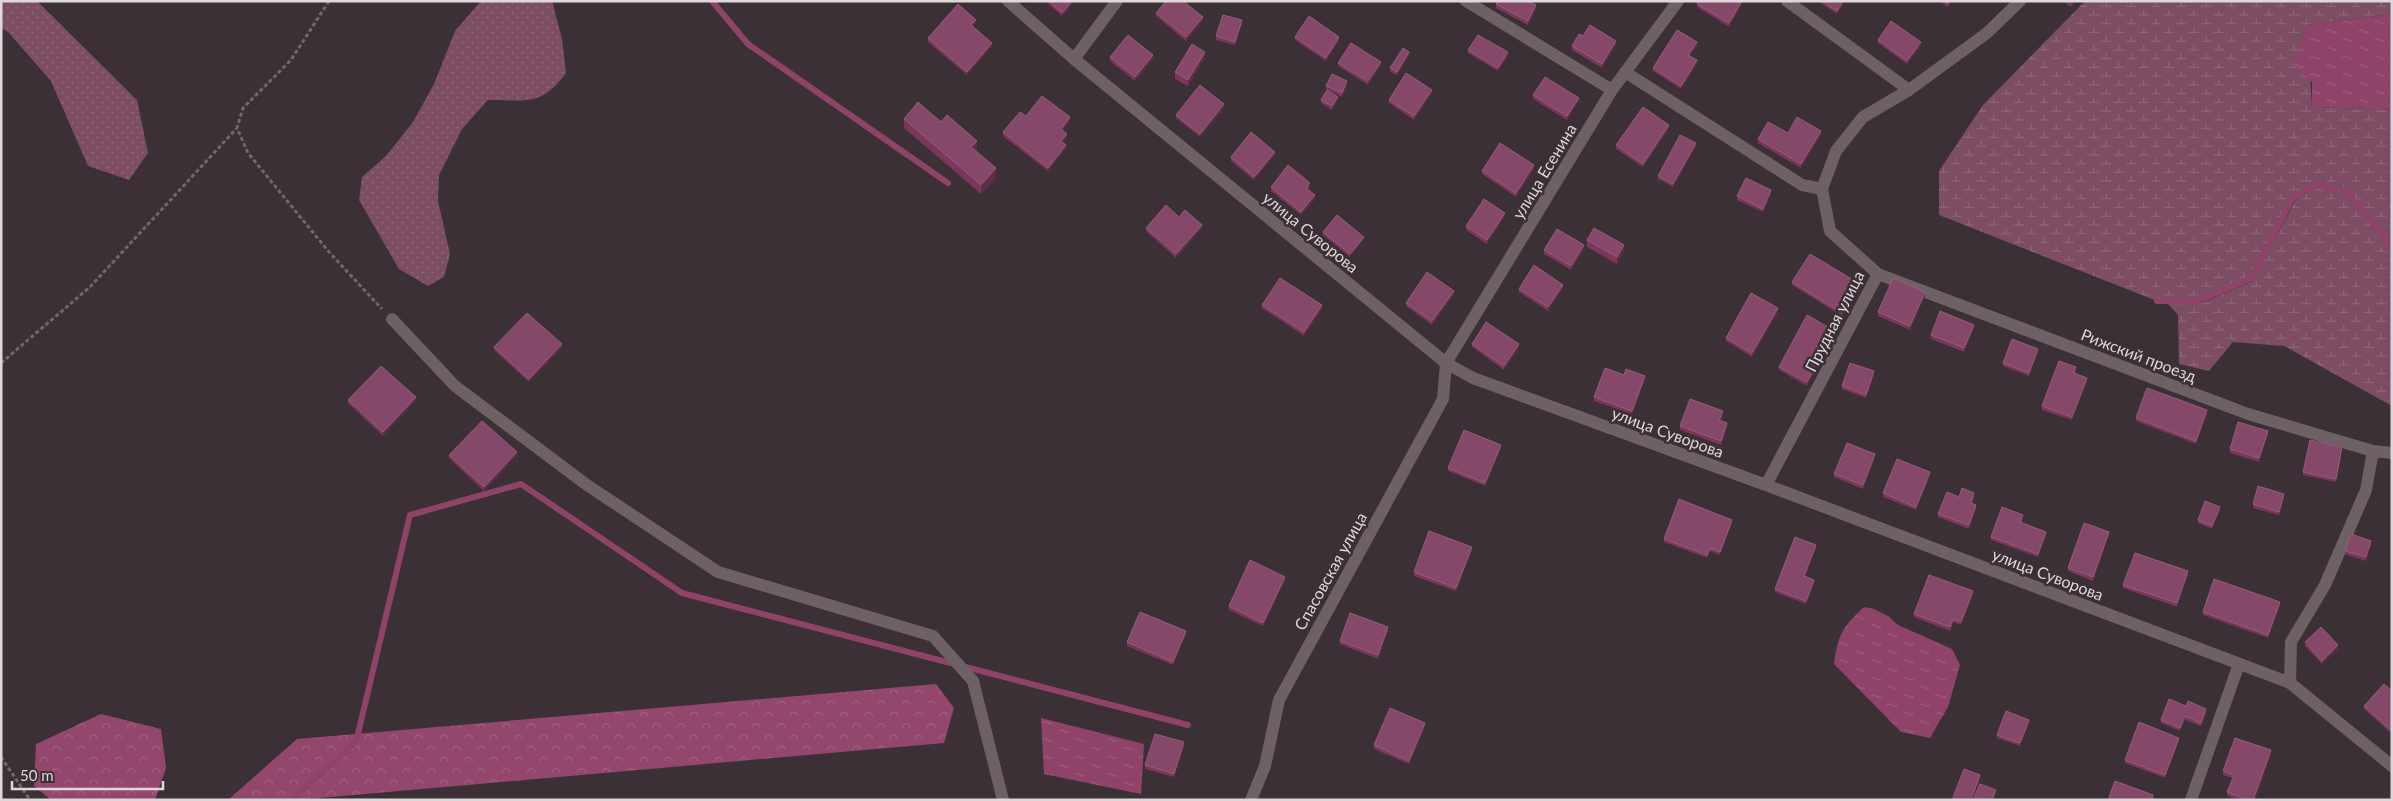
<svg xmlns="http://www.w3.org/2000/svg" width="2393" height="801" viewBox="0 0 2393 801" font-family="Lato,sans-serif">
<defs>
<pattern id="grass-dots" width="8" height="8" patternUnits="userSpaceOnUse" patternTransform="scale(1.25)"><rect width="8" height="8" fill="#7d4d63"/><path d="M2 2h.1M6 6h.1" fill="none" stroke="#8f6679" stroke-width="1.8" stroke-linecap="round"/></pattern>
<pattern id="forest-crowns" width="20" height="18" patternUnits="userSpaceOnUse" patternTransform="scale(1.25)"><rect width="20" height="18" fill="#93476c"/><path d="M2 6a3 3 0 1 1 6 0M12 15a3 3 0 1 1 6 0" fill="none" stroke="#a26180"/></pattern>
<pattern id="wetland-marsh" width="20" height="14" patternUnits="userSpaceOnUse" patternTransform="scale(1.25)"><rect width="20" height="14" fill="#7d4d63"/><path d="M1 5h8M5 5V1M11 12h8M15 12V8" fill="none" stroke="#8f6679"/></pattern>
<pattern id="water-ripples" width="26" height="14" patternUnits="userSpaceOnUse" patternTransform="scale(1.25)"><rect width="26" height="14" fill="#8f4369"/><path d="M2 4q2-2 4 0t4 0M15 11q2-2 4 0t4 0" fill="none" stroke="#9e5d7e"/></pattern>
</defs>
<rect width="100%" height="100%" fill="#3b3035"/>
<path fill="url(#grass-dots)" d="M1 1H37L137 100 148 153 129 180 88 166 51 81 8 32 1 28Z
M481 1H552L562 39 566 73C541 107 526 100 488 100L462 129 439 175 438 201 450 254 444 277 428 286 399 269 359 200 362 177 386 156 413 122 434 84 455 31Z"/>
<path fill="url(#forest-crowns)" d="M936 684 954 708 944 743 297 800H228L297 739Z
M101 714 161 729 166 768 155 800H51L34 786 36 744Z"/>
<path fill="url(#wetland-marsh)" d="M2085 1H2392V14L2307 25 2312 107 2392 110V246L2347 192 2316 185 2292 200 2252 278 2198 301H2157L1939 215V171L1983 105Z
M2317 187 2344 193 2392 249V406L2284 346 2233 342 2209 371 2179 364 2178 315 2168 304 2202 303 2253 281 2295 201Z"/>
<path fill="url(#water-ripples)" d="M2392 14V110L2312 107V82L2294 66 2307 25Z
M1864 607 1874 609 1888 616 1898 625 1952 649 1960 665 1948 707 1930 738 1901 732 1834 664C1838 635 1842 627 1864 607Z
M1041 718 1144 744 1141 794 1044 774Z"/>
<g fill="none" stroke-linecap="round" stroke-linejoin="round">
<path stroke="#8f4369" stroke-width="6" d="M712 1 748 44 948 183
M2157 301H2198L2252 278 2292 199 2316 185 2347 192 2392 246
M292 800 356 742 410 515 521 484 682 593 1188 725"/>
<path stroke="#71676b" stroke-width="3" stroke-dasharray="4 2.5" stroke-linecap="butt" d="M329 1 291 60 243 108 237 128 248 153 329 252 382 309
M1 363 90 287 237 128
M1 757 30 800"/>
<path stroke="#6d6166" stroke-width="12" d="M1008 1 1074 59 1446 363 1473 378 1766 485 2290 683 2392 766
M1466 1 1612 90
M1787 1 1909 90
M2020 1 1987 33 1909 90 1863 117 1836 151 1822 189 1830 231 1878 274 2248 414 2373 451 2392 453
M1074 59 1117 1
M1625 72 1802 185 1822 189
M392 319 455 386 587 485 718 572 933 636 973 681 1003 800
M1766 485 1878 274
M2290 683 2291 642 2325 585 2366 490 2373 451
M1251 800 1265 766 1279 700 1443 399 1446 363 1612 90 1678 1
M2191 800 2239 664"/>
</g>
<path fill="#7b365a" d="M1045 1H1075L1062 16Z
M1743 1 1729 27 1697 7V4Z
M1817 1H1845L1837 14Z
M1939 1H1952L1948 7Z
M2063 1H2076L2071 7Z
M1496 4 1536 9 1528 25 1496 8Z
M1156 13 1203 20 1186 41 1156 16Z
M976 23 973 26 992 46 967 75 928 42V38Z
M1242 24 1235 45 1216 40V36Z
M1295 37 1339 40 1326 61 1295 40Z
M1878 40 1921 45 1907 64 1878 43Z
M1616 44 1602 68 1572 50V46Z
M1697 46 1690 56 1697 64 1681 89 1653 71V68Z
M1468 50 1508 56 1498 71 1468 53Z
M1409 55 1397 75 1390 72V68Z
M1110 57 1153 59 1135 81 1110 61Z
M1205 58 1188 86 1175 79V72Z
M1338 63 1381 65 1368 85 1338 66Z
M1347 85 1342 97 1326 89V86Z
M1432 93 1414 120 1389 103V100Z
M1533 95 1579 101 1567 120 1533 99Z
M1321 100H1338L1332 110 1321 103Z
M1224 108 1200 137 1176 118V115Z
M1026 116 1070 121 1063 130 1067 137 1063 142 1066 148 1048 171 1003 136V132Z
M904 119 941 122 977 150 976 152 996 178 981 194 904 128Z
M1669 129 1643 167 1616 149V145Z
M1788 133 1821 134 1801 168 1758 143V139Z
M1696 146 1673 187 1658 179V176Z
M1275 155 1254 180 1231 161V157Z
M1534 169 1516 197 1482 174V171Z
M1310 186 1308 189 1315 199 1301 215 1271 191V187Z
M1771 194 1763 212 1737 200V196Z
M1505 216 1487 244 1466 230V226Z
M1146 228H1202L1176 258 1146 231Z
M1323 232 1364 240 1350 257 1323 235Z
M1587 240 1624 252 1617 264 1587 247Z
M1584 249 1571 270 1544 254V250Z
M1792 282 1860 288 1842 316 1792 285Z
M1563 288 1548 311 1519 292V289Z
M1454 294 1432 325 1406 306V303Z
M1925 296 1910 330 1878 316V312Z
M1262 305 1322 309 1304 336 1262 308Z
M1778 312 1752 357 1726 341V338Z
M1974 328 1964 352 1931 339V335Z
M1835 334 1807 386 1779 370V367Z
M1472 344 1519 348 1504 370 1472 347Z
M494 347H562L529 382 494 350Z
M2038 352 2029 376 2003 366V363Z
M2076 371 2075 374 2087 381 2072 420 2042 410V406Z
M1624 375 1645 379 1632 414 1594 401V397Z
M1874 375 1866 398 1842 389V386Z
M348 400H416L383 436 348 403Z
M2207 414 2196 444 2136 421V418Z
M1723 415 1720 421 1727 427 1721 445 1680 430V426Z
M2268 434 2259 462 2230 453V449Z
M1501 448 1485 486 1448 471V468Z
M2342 450 2336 482 2303 475V472Z
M449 455H517L484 491 449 458Z
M1875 457 1863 489 1834 477V474Z
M1930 476 1916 510 1883 497V493Z
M1974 496 1972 503 1976 508 1969 529 1938 517V514L1959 497Z
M2284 498 2279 515 2253 508V504Z
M2220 510 2212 529 2198 523V520Z
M2023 518 2021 523 2046 536 2038 557 1991 540V537Z
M1732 523 1720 555 1710 551 1707 558 1664 542V539Z
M2109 535 2093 581 2068 571V568Z
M2371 545 2366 561 2345 554V551Z
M1816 548 1805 577 1814 583 1806 604 1775 592V589Z
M1472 550 1456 591 1414 576V572Z
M2188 575 2177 607 2123 588V585Z
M1285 580 1263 626 1229 610V606Z
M1973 594 1961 625 1953 622 1950 631 1914 617V614Z
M2280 605 2268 638 2203 615V612Z
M1388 630 1378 659 1340 644V641Z
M1186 634 1173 665 1127 646V642Z
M2305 642 2338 649 2322 664 2305 646Z
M2392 691V734L2364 709V706Z
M2186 706 2206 712 2201 726 2185 720 2180 731 2161 723V720Z
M2029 723 2020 746 1997 738V735Z
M1425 727 1409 764 1374 749V745Z
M2179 741 2165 778 2125 763V760Z
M1184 746 1174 777 1145 769V765Z
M2271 754 2255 800H2238L2227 796V792L2233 778 2223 775V771Z"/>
<path fill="#5d2c45" d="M1072 1H1075L1062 16V13Z
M1742 1H1743V2L1729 27V23Z
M1843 1H1845L1837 14V11Z
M1950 1H1952L1948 7V4Z
M2073 1H2076L2071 7V4Z
M1536 5V9L1528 25V21Z
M1203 17V20L1186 41V37Z
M976 20V23L971 28V25Z
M1242 20V24L1235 45V42Z
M1339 37V40L1326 61V58Z
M1616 41V44L1602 68V64Z
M1697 42V46L1688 58V55Z
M1921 42V45L1907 64V61Z
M992 43V46L967 75V72Z
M1205 52V58L1188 86V80Z
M1409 52V55L1397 75V72Z
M1508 52V56L1498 71V68Z
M1153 55V59L1135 81V77Z
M1697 60V64L1681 89V86Z
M1381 62V65L1368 85V81Z
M1347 81V85L1342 97V93Z
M1432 90V93L1414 120V116Z
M1338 97V100L1332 110V106Z
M1579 98V101L1567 120V116Z
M1224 104V108L1200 137V134Z
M1070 117V121L1061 132V129Z
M1669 125V129L1643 167V164Z
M1821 131V134L1801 168V164Z
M1067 134V137L1061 144V141Z
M977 141V150L971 157V147Z
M1696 143V146L1673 187V184Z
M1066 145V148L1048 171V168Z
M1275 152V155L1254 180V177Z
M1534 165V169L1516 197V193Z
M996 168V178L981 194V185Z
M1771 190V194L1763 212V209Z
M1315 195V199L1301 215V212Z
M1505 213V216L1487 244V240Z
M1202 225V228L1176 258V254Z
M1364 237V240L1350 257V254Z
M1584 245V249L1571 270V266Z
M1624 245V252L1617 264V257Z
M1860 284V288L1842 316V313Z
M1563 285V288L1548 311V307Z
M1454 291V294L1432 325V321Z
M1925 292V296L1910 330V326Z
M1322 305V309L1304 336V332Z
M1778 308V312L1752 357V353Z
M1974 325V328L1964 352V348Z
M1835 331V334L1807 386V382Z
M562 344V347L529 382V379Z
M1519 344V348L1504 370V366Z
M2038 349V352L2029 376V373Z
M1874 371V375L1866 398V395Z
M1645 376V379L1632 414V411Z
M2087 378V381L2072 420V417Z
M416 397V400L383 436V432Z
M2207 410V414L2196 444V441Z
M1727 423V427L1721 445V441Z
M2268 431V434L2259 462V458Z
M1501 445V448L1485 486V483Z
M2342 447V450L2336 482V479Z
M517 452V455L484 491V487Z
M1875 454V457L1863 489V485Z
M1930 472V476L1916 510V507Z
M2284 494V498L2279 515V512Z
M1976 505V508L1969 529V525Z
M2220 507V510L2212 529V526Z
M1732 520V523L1720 555V552Z
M2046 532V536L2038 557V554Z
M2109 532V535L2093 581V577Z
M2371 541V545L2366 561V557Z
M1816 545V548L1804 580V576Z
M1472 547V550L1456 591V588Z
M2188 571V575L2177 607V603Z
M1285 577V580L1263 626V623Z
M1814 580V583L1806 604V601Z
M1973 591V594L1961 625V622Z
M2280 602V605L2268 638V635Z
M1388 627V630L1378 659V655Z
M1186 631V634L1173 665V662Z
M2338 645V649L2322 664V661Z
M2206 709V712L2201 726V723Z
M2185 716V720L2180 731V728Z
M2029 720V723L2020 746V743Z
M1425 723V727L1409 764V761Z
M2179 738V741L2165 778V775Z
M1184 742V746L1174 777V774Z
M2271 750V754L2255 800H2253Z
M1980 775V782L1973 800H1971Z"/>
<path fill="#854868" stroke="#935e7a" d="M1049 1H1072L1062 13Z
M1166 1H1183L1203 17 1186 37 1156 13Z
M1498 1H1529L1536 5 1528 21 1496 4Z
M1698 1H1742L1729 23 1697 4Z
M1822 1H1843L1837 11Z
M1944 1H1950L1948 4Z
M958 4 976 20 971 25 992 43 967 72 928 38Z
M1223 15 1242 20 1235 42 1216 36Z
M1309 16 1339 37 1326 58 1295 37Z
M1891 21 1921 42 1907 61 1878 40Z
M1590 25 1616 41 1602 64 1572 46 1579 34 1583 36Z
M1677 30 1697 42 1688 55 1697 60 1681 86 1653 68Z
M1128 35 1153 55 1135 77 1110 57Z
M1478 35 1508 52 1498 68 1468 50Z
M1351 43 1381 62 1368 81 1338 63Z
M1192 44 1205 52 1188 80 1175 72Z
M1403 48 1409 52 1397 72 1390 68Z
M1406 73 1432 90 1414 116 1389 100Z
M1332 74 1347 81 1342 93 1326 86Z
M1545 77 1579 98 1567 116 1533 95Z
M1200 85 1224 104 1200 134 1176 115Z
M1327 90 1338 97 1332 106 1321 100Z
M1042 96 1070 117 1061 129 1067 134 1061 141 1066 145 1048 168 1003 132 1020 112 1026 116Z
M918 102 941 122 947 115 977 141 971 147 996 168 981 185 904 119Z
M1643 107 1669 125 1643 164 1616 145Z
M1797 117 1821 131 1801 164 1758 139 1768 122 1788 133Z
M1251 132 1275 152 1254 177 1231 157Z
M1680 135 1696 143 1673 184 1658 176Z
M1500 143 1534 165 1516 193 1482 171Z
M1288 165 1310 183 1306 188 1315 195 1301 212 1271 187Z
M1746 178 1771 190 1763 209 1737 196Z
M1484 199 1505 213 1487 240 1466 226Z
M1166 205 1179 217 1185 210 1202 225 1176 254 1146 228Z
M1337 215 1364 237 1350 254 1323 232Z
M1594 228 1624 245 1617 257 1587 240Z
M1557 229 1584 245 1571 266 1544 250Z
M1810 254 1860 284 1842 313 1792 282Z
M1534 265 1563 285 1548 307 1519 289Z
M1427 272 1454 291 1432 321 1406 303Z
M1280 278 1322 305 1304 332 1262 305Z
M1893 278 1925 292 1910 326 1878 312Z
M1751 293 1778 308 1752 353 1726 338Z
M1940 311 1974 325 1964 348 1931 335Z
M527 313 562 344 529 379 494 347Z
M1807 315 1835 331 1807 382 1779 367Z
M1486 322 1519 344 1504 366 1472 344Z
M2012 339 2038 349 2029 373 2003 363Z
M2059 361 2076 367 2074 373 2087 378 2072 417 2042 406Z
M1850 363 1874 371 1866 395 1842 386Z
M381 366 416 397 383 432 348 400Z
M1605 368 1624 375 1626 369 1645 376 1632 411 1594 397Z
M2147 388 2207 410 2196 441 2136 418Z
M1690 399 1723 411 1719 420 1727 423 1721 441 1680 426Z
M482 421 517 452 484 487 449 455Z
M2238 422 2268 431 2259 458 2230 449Z
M1464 430 1501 445 1485 483 1448 468Z
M2310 440 2342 447 2336 479 2303 472Z
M1847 443 1875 454 1863 485 1834 474Z
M1897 459 1930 472 1916 507 1883 493Z
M2258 486 2284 494 2279 512 2253 504Z
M1962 488 1974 493 1971 503 1976 505 1969 525 1938 514 1947 492 1959 497Z
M1679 499 1732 520 1720 552 1710 548 1707 555 1664 539Z
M2205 501 2220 507 2212 526 2198 520Z
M2002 507 2023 515 2020 522 2046 532 2038 554 1991 537Z
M2084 523 2109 532 2093 577 2068 568Z
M1429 531 1472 547 1456 588 1414 572Z
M2351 534 2371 541 2366 557 2345 551Z
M1795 537 1816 545 1804 576 1814 580 1806 601 1775 589Z
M2135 553 2188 571 2177 603 2123 585Z
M1250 560 1285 577 1263 623 1229 606Z
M1929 575 1973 591 1961 622 1953 619 1950 627 1914 614Z
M2214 579 2280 602 2268 635 2203 612Z
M1140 612 1186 631 1173 662 1127 642Z
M1350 613 1388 627 1378 655 1340 641Z
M2321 627 2338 645 2322 661 2305 642Z
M2384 684 2392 691V731L2364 706Z
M2169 699 2186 706 2188 701 2206 709 2201 723 2185 716 2180 728 2161 720Z
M1390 708 1425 723 1409 761 1374 745Z
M2006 711 2029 720 2020 743 1997 735Z
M2139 722 2179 738 2165 775 2125 760Z
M1155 734 1184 742 1174 774 1145 765Z
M2235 738 2271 750 2253 800H2248L2227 792 2234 775 2223 771Z
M1964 769 1980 775 1971 800H1952Z
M2115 781 2153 795 2152 800H2108Z
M1980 784 1996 790 1992 800H1973Z"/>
<g text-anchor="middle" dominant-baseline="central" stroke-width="5" stroke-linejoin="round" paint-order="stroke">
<g font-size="16" fill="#dfd8db" stroke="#3b3035">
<text transform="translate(1544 171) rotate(-59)">улица Есенина</text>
<text transform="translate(1311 232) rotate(39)">улица Суворова</text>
<text transform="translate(1834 321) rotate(-63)">Прудная улица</text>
<text transform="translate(2139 355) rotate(21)">Рижский проезд</text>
<text transform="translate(1668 432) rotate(20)">улица Суворова</text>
<text transform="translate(1330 571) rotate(-61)">Спасовская улица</text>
<text transform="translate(2048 574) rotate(21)">улица Суворова</text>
</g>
</g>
<rect width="2393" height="801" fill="none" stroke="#dfd8db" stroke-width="5"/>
<path d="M12 781v8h151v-8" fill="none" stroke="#dfd8db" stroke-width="2.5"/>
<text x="20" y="781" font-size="15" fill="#dfd8db" stroke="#3b3035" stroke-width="4" paint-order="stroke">50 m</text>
</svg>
